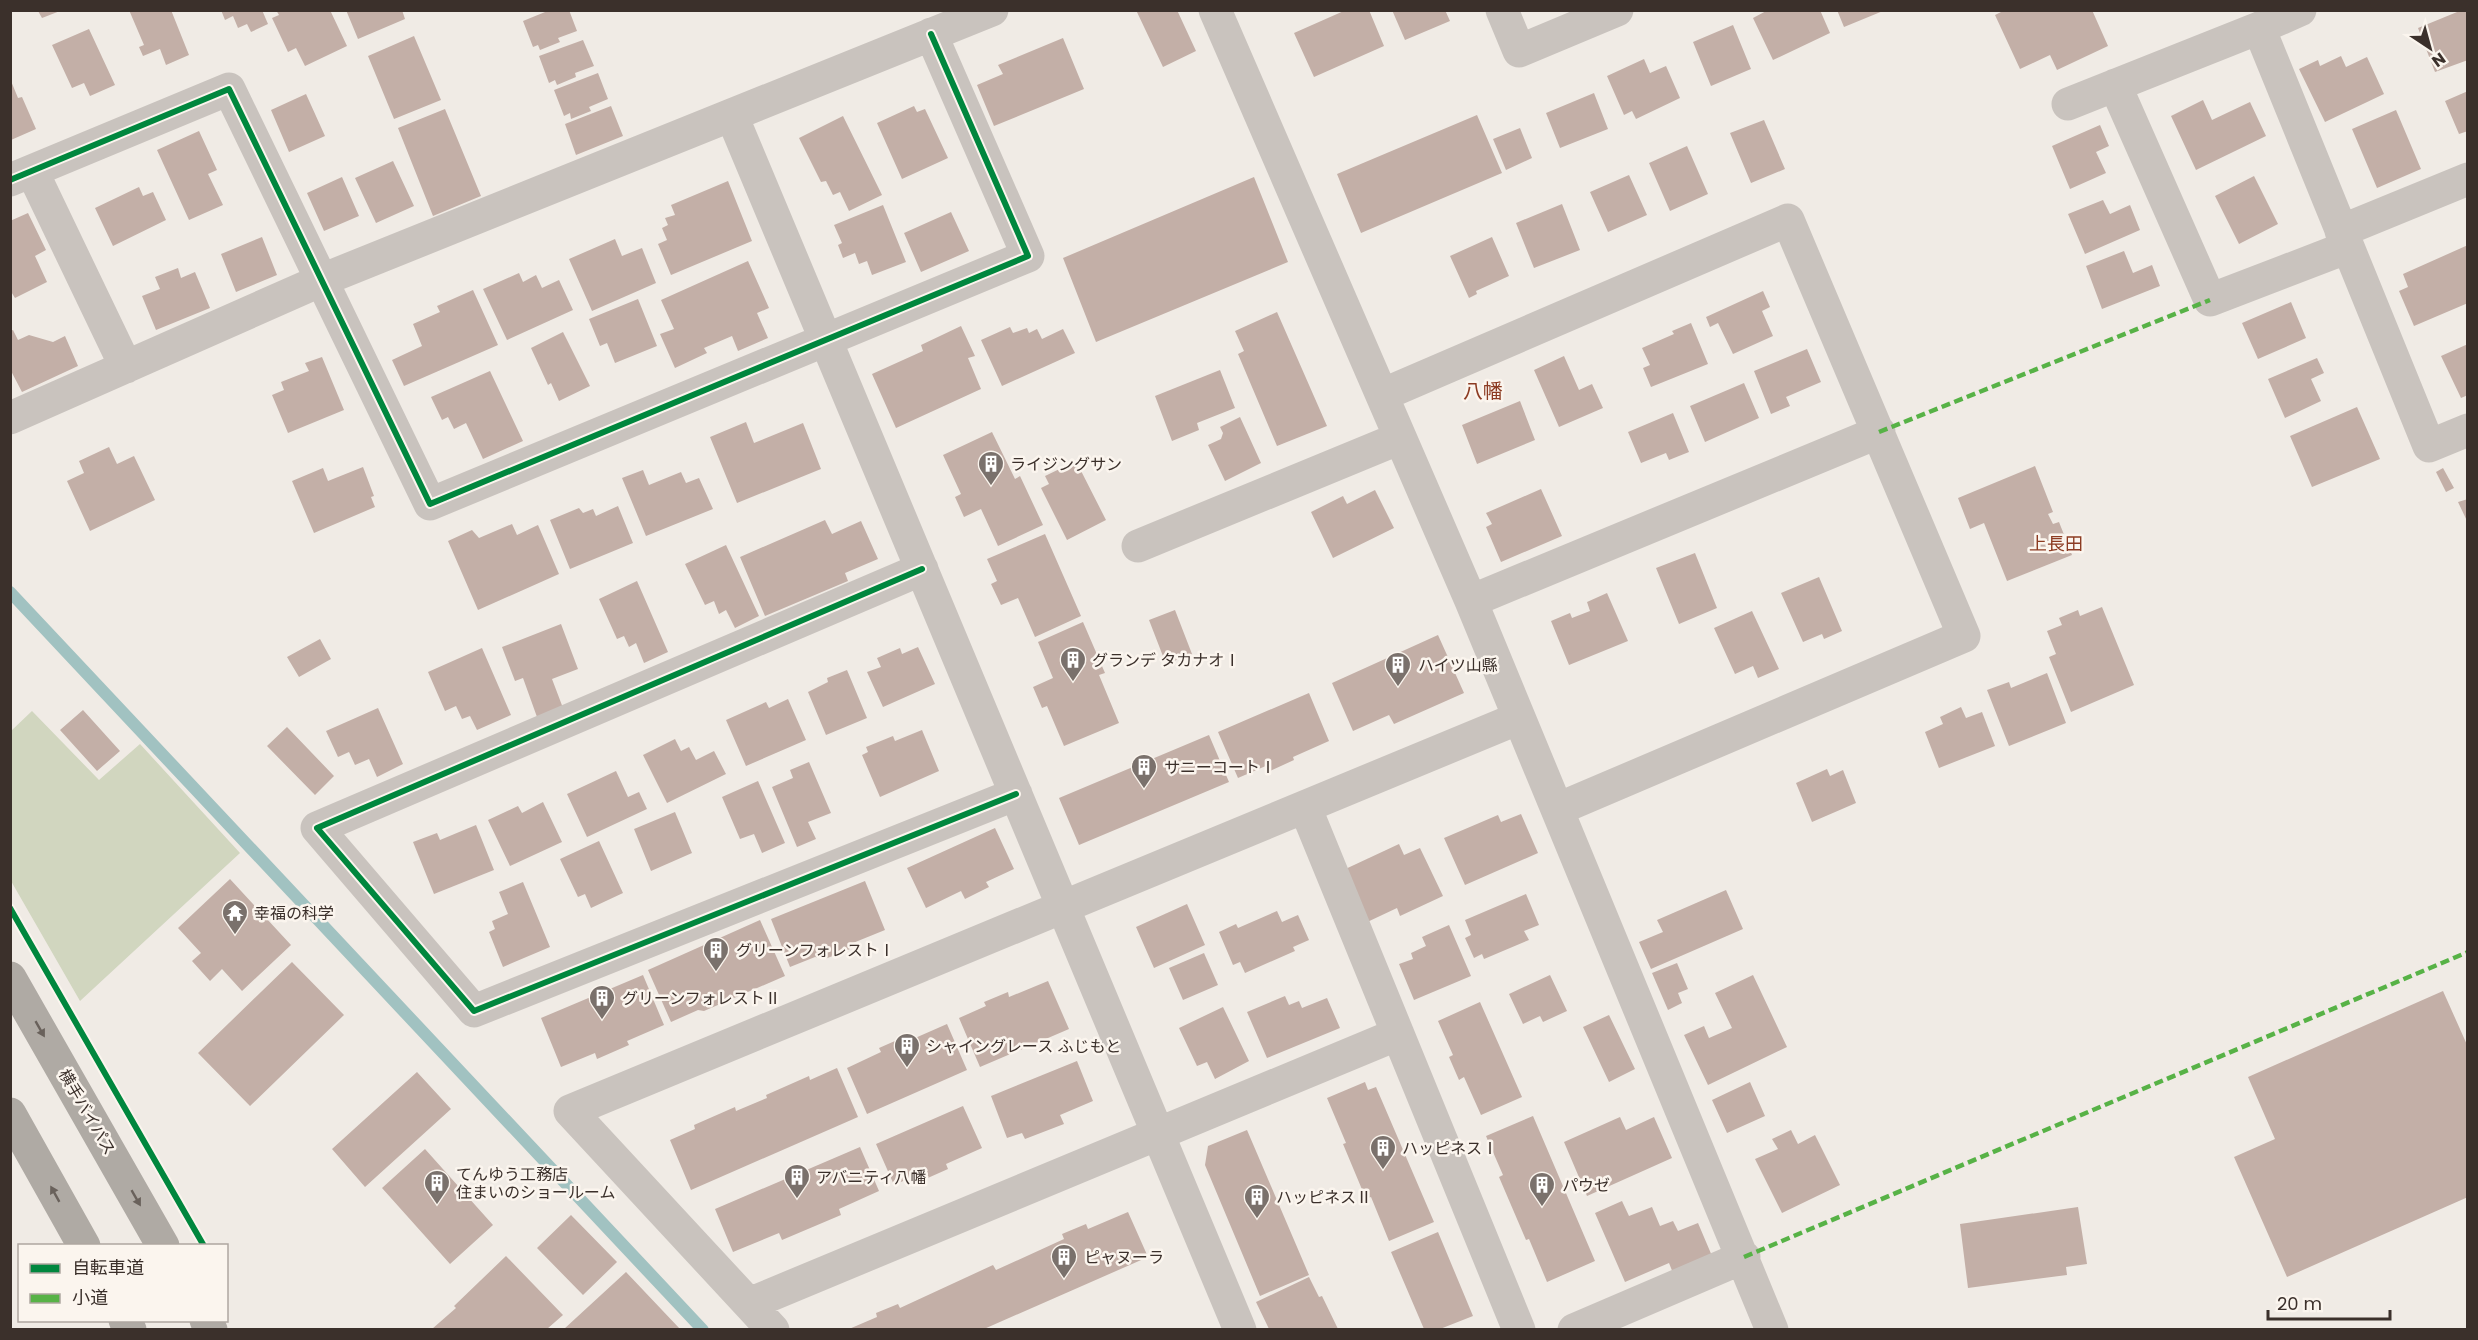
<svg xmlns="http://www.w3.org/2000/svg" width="2478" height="1340" viewBox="0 0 2478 1340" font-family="Poppins,'Noto Sans JP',sans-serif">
<rect width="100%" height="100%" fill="#f0ebe5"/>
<path fill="#d1d6bf" d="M32 711 99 780 140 744 240 853 80 1001 11 881V731Z"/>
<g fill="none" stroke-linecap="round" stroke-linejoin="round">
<path stroke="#a1c2c1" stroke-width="12" d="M10 592 703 1330"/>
</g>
<path fill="#c3afa7" d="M129 10H171L189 55 166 65 160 49 143 56 139 47 144 45Z
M221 10H262L268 24 251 32 247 24 238 28 233 16 225 20Z
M276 10H330L347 46 305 66 296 48 288 52 272 18 279 15Z
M346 10H402L405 19 358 39Z
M550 10H569L577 31 558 38 560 42 540 50 538 45 533 47 523 21Z
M1136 10H1177L1196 51 1163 67Z
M1346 10H1369L1384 46 1314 77 1294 33Z
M1392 10H1445L1450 21 1405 40Z
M1768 10H1820L1830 33 1773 60 1753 18Z
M1837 10H1883V11L1844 27Z
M2005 10H2092L2108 46 2057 70 2050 55 2020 69 1995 15Z
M2462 10H2468V60L2435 72 2418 28Z
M38 11H60L42 18Z
M1733 25 1751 69 1711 86 1693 42Z
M89 29 115 85 90 96 84 83 72 88 52 45Z
M414 36 441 100 394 119 368 56Z
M1063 38 1084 89 994 126 977 85 1003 74 998 65Z
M583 40 594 66 575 73 576 77 557 85 555 80 549 83 539 56Z
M2341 56 2346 67 2367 57 2384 94 2325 122 2299 69 2318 60 2320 66Z
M1644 59 1650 73 1666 66 1680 98 1636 119 1632 111 1624 115 1607 76Z
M598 73 608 99 589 107 591 111 571 119 570 113 564 116 554 90Z
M11 81 18 98 22 97 36 129 11 140Z
M2468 91V131L2459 134 2445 101Z
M1594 93 1608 129 1560 148 1546 113Z
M306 94 325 136 289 152 271 110Z
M2203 100 2212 120 2250 102 2266 136 2196 170 2171 116Z
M611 106 623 136 576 155 565 124Z
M914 106 917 112 925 109 948 158 902 179 877 123Z
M445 109 481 196 433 216 398 128Z
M2396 110 2421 169 2377 188 2352 129Z
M1477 115 1502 173 1361 233 1337 174Z
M843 116 882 195 849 211 840 192 833 195 826 181 821 182 799 138Z
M1764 120 1785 169 1751 183 1730 133Z
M2100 125 2109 146 2096 152 2106 173 2070 189 2052 146Z
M1520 128 1532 158 1506 170 1493 139Z
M199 131 217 170 208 174 223 205 189 220 157 150Z
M1687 146 1708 194 1670 211 1649 163Z
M393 161 414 206 376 223 355 178Z
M1629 175 1647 215 1608 232 1590 192Z
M2254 176 2278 224 2239 244 2215 196Z
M342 177 359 216 324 231 307 193Z
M1254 177 1288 262 1096 342 1063 258Z
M728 181 752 241 671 275 658 244 667 240 662 228 668 225 665 218 675 215 671 205Z
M139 187 143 196 153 192 166 220 113 246 95 208Z
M2103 200 2110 214 2130 205 2140 230 2085 254 2068 214Z
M1562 204 1580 250 1534 268 1516 223Z
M883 205 906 262 872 275 867 261 859 264 855 253 843 258 838 245 842 243 834 225Z
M951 212 969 251 921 272 904 233Z
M28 213 46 250 35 256 47 282 15 298 10 290V221Z
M262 237 277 275 236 292 221 254Z
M1492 237 1509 276 1476 291 1477 294 1469 298 1450 256Z
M615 239 622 256 642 248 656 283 592 311 569 259Z
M2468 245V303L2414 326 2399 291 2408 287 2403 274Z
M2124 251 2133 273 2152 265 2160 286 2102 309 2086 266Z
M748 261 769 308 757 313 768 338 738 351 732 336 704 348 707 353 675 368 660 334 674 329 661 300Z
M178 268 181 278 195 272 210 308 156 330 142 296 160 289 155 277Z
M519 273 523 282 536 275 542 288 559 280 573 310 507 340 483 289Z
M473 290 498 345 404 386 392 360 422 346 413 324 440 312 437 306Z
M1763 291 1770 307 1762 311 1773 336 1733 354 1718 323 1710 327 1706 317Z
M638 299 657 346 615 363 607 343 600 346 589 319Z
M2291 302 2306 338 2258 359 2242 323Z
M1277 312 1327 426 1277 446 1238 354 1244 351 1235 331Z
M1691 323 1708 364 1651 387 1643 368 1650 365 1642 348 1674 334 1672 331Z
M961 326 975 356 968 358 981 389 896 428 872 374 923 351 921 345Z
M1010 327 1013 333 1027 328 1029 333 1037 329 1042 339 1063 329 1075 353 1002 386 981 340Z
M13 330 18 340 29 335 53 342 65 336 78 366 22 392 10 369V331Z
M563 332 590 386 559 401 551 383 548 385 531 348Z
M2468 344V395L2461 398 2441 356Z
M1807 349 1821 382 1786 397 1790 406 1771 414 1754 371Z
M1564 356 1579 390 1592 384 1603 408 1559 427 1534 370Z
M322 357 344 410 288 433 272 395 284 390 281 382 309 371 305 363Z
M2317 358 2324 373 2311 379 2321 401 2285 418 2268 379Z
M1220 370 1235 408 1197 423 1199 430 1172 441 1155 396Z
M490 371 523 441 483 459 466 423 454 429 448 417 442 420 431 397Z
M1744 383 1759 418 1705 442 1690 406Z
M1520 401 1535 440 1477 464 1462 425Z
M2357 407 2380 459 2312 487 2290 436Z
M1673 413 1689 452 1669 460 1666 453 1641 463 1628 432Z
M1240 417 1261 463 1225 481 1208 445 1221 439 1223 433 1220 427Z
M746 422 754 443 803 423 821 469 737 503 710 437Z
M992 432 1015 479 1020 476 1043 525 998 546 981 509 964 517 955 497 961 494 943 455Z
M109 447 117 464 134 456 155 500 90 531 67 481 84 473 79 461Z
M1076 461 1106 520 1067 540 1041 488 1049 484 1045 476Z
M2035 466 2053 512 2048 514 2053 524 2059 522 2072 555 2007 581 1984 523 1970 529 1958 498Z
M363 467 374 496 371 497 375 507 314 533 292 481 323 468 328 481Z
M2443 468 2454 488 2446 492 2436 472Z
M643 470 649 485 681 472 686 483 699 478 713 509 646 536 622 478Z
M1541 489 1562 536 1501 562 1486 527 1492 524 1486 513Z
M1375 490 1394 528 1333 558 1311 512 1343 496 1347 504Z
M2468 499V523L2458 502Z
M618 506 633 543 570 569 550 520 579 508 583 513 593 509 596 516Z
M825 520 832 534 861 521 878 559 845 573 848 581 765 616 740 557Z
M512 524 517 535 538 525 559 574 478 610 448 541 472 530 479 538Z
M1045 534 1081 616 1035 637 1018 598 1001 605 991 584 997 581 987 559Z
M726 545 759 616 735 628 726 610 719 614 714 601 705 605 685 564Z
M1695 553 1717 608 1679 624 1656 568Z
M1819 577 1842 631 1824 639 1822 634 1803 642 1781 593Z
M637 581 668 652 644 663 636 643 629 647 624 636 617 639 599 599Z
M1607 593 1628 641 1569 665 1551 621 1570 613 1572 618 1590 611 1587 602Z
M2102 607 2134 685 2071 712 2049 657 2056 654 2047 631 2062 625 2059 618 2078 610 2080 616Z
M1175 610 1192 654 1166 664 1149 620Z
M1752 611 1779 669 1758 678 1753 666 1735 674 1714 628Z
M1083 622 1105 673 1099 675 1119 723 1064 746 1047 706 1042 708 1033 687 1053 678 1038 642Z
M561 624 578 669 552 679 563 708 537 717 523 678 515 681 502 647Z
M1438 635 1464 693 1394 724 1389 715 1353 731 1332 683Z
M320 639 331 659 299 677 287 657Z
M918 647 935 684 883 707 867 672 881 667 877 658 900 648 902 654Z
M482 648 511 715 477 730 470 716 462 719 456 706 445 711 428 672Z
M847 670 867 718 826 735 808 692 828 682 827 678Z
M2047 673 2066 723 2009 746 1987 690 2009 682 2011 688Z
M1309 693 1329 741 1293 757 1294 760 1270 771 1268 765 1238 778 1218 732Z
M788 699 806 740 746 766 726 720 766 702 769 708Z
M1961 707 1966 718 1982 712 1995 746 1939 768 1925 732 1943 724 1940 717Z
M378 708 403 764 377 777 369 759 355 765 349 752 338 757 326 731Z
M83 710 120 751 97 771 60 730Z
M287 727 334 776 315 795 267 746Z
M922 730 939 771 880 797 862 755 868 752 866 747 893 736 895 741Z
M1209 735 1229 782 1079 845 1059 798Z
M675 739 681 751 689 747 696 760 714 751 726 774 667 803 643 755Z
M809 762 831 813 808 822 816 839 797 847 772 787 793 778 790 770Z
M1827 769 1830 776 1843 770 1856 803 1812 822 1796 783Z
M616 771 628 797 639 792 647 809 587 837 567 794Z
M758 781 785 843 762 853 754 834 740 839 722 797Z
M543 802 562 842 510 866 488 820 518 806 522 813Z
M675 812 692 853 651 871 634 829Z
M1521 814 1538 853 1465 885 1444 838 1498 815 1501 822Z
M476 825 494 870 434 894 413 842 437 833 440 840Z
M995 828 1014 869 986 882 989 887 965 899 961 891 926 908 907 868Z
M599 841 623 893 591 908 585 894 578 897 560 859Z
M1399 844 1404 855 1420 848 1443 896 1400 916 1397 908 1363 924 1339 872Z
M230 879 291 945 242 991 222 969 210 981 192 961 201 953 178 928Z
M865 881 885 930 848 945 850 949 825 959 815 957 790 967 771 919Z
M523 882 550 947 503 967 489 932 495 929 492 921 508 914 499 892Z
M1726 890 1743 929 1651 969 1639 942 1663 932 1657 920Z
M1526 894 1539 925 1524 931 1529 940 1484 959 1482 954 1474 958 1465 938 1471 935 1465 920Z
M1187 904 1205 945 1154 968 1136 927Z
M1277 911 1282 922 1298 915 1309 940 1293 947 1295 951 1245 973 1240 962 1233 965 1219 932 1236 924 1238 928Z
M760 920 785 976 704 1011 698 1010 671 1022 648 970Z
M1449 925 1471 976 1414 1000 1399 964 1413 959 1411 953 1426 946 1422 937Z
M1204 953 1218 985 1183 1000 1169 968Z
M292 962 344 1015 250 1106 198 1053Z
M1677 963 1688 989 1678 993 1682 1003 1668 1010 1652 973Z
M643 975 664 1025 627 1041 629 1045 597 1059 595 1053 561 1067 541 1018Z
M1550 975 1567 1011 1543 1022 1540 1016 1523 1024 1509 994Z
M1753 975 1787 1047 1708 1085 1684 1035 1704 1026 1709 1038 1732 1028 1715 993Z
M1048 981 1069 1029 980 1067 959 1018 986 1006 984 1002 1008 992 1009 997Z
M2443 991 2468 1047V1197L2287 1277 2234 1157 2275 1139 2248 1077Z
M1285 996 1289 1005 1299 1001 1302 1008 1327 998 1340 1028 1267 1058 1247 1012Z
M1480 1002 1522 1097 1481 1115 1464 1077 1459 1080 1449 1057 1453 1055 1438 1021Z
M1223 1007 1249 1061 1215 1079 1207 1062 1197 1066 1179 1028Z
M1609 1015 1635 1069 1609 1082 1583 1027Z
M947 1024 967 1070 867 1114 847 1068 881 1052 879 1048 904 1037 906 1042Z
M1077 1061 1093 1101 1060 1115 1064 1124 1025 1139 1022 1133 1007 1138 991 1096Z
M837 1068 858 1117 691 1190 670 1140 695 1129 694 1125 735 1107 736 1111 767 1098 766 1095 809 1076 810 1080Z
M417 1072 451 1109 365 1187 332 1149Z
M1365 1082 1368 1090 1376 1087 1434 1222 1389 1241 1371 1197 1366 1199 1343 1144 1346 1143 1327 1098Z
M1750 1082 1765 1116 1727 1133 1712 1100Z
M963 1106 982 1148 946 1164 948 1169 912 1185 910 1178 894 1185 876 1144Z
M1533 1116 1595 1261 1547 1282 1529 1239 1526 1240 1499 1177 1503 1175 1486 1136Z
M1620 1117 1626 1130 1654 1117 1672 1158 1587 1196 1564 1142Z
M1247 1130 1309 1275 1260 1296 1205 1165 1208 1146Z
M1791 1130 1798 1144 1815 1135 1840 1185 1782 1213 1755 1159 1778 1149 1772 1139Z
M860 1147 879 1191 839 1209 841 1215 782 1240 779 1233 733 1252 715 1209Z
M425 1149 493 1225 450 1264 382 1188Z
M1622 1201 1629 1216 1652 1207 1660 1226 1673 1221 1678 1231 1698 1223 1712 1256 1673 1273 1669 1263 1625 1282 1595 1213Z
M2078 1207 2087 1264 2066 1267 2067 1275 1968 1288 1960 1224Z
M1128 1212 1148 1257 984 1329H849L877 1317 876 1313 898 1304 900 1308 993 1265 996 1270 1064 1239 1062 1234 1086 1224 1088 1229Z
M571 1215 617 1262 583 1295 537 1248Z
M1438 1232 1473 1316 1440 1329H1424L1391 1252Z
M506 1256 563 1315 547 1329H432L456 1308 454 1306Z
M626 1272 680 1329H564Z
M1309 1277 1319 1297 1322 1296 1338 1329H1269L1256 1302Z"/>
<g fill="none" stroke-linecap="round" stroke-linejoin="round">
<path stroke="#c9c3be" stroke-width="33" d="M1215 10 1471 601 1772 1330
M1502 10 1519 51 1617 10
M2300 10 2259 28 2429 446 2468 430
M2115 85 2210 300 2348 247
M2068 104 2259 28
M732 116 1240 1330
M32 171 126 367
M10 180 229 89 430 504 1028 256 931 34
M2341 231 2468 179
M1382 395 1788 220 1964 636 1558 809
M10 418 322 280 992 10
M1138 546 1400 438
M922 569 317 828 474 1011 1016 794
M1471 601 1879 432
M1305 807 1519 1330
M749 1304 1398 1034
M773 1330 570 1111 1519 718
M1574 1330 1744 1257"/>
<path stroke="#afaaa4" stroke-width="33" d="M10 978 163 1246
M10 1114 84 1246
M125 1320 130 1330
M206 1320 211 1330"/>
<path stroke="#57b246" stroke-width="4.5" stroke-dasharray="9 4.5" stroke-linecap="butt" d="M1879 432 2210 300
M1744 1257 2468 952"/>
<defs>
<path id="cycleway" d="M10 180 229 89 430 504 1028 256 931 34
M922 569 317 828 474 1011 1016 794
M10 908 204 1246"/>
</defs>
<use href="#cycleway" stroke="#fbf5ee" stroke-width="10"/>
<use href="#cycleway" stroke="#00873e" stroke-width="6"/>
</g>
<defs><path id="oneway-solid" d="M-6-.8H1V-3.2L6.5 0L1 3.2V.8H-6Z" transform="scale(1.5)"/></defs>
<g fill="#69615b">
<use href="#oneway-solid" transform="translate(40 1029) rotate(60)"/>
<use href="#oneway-solid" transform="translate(55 1194) rotate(-119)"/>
<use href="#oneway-solid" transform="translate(136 1198) rotate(60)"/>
</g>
<defs>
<symbol id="building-pin" viewBox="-11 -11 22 30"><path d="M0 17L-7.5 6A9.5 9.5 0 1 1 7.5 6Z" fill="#7a716c" stroke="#fbf5ee"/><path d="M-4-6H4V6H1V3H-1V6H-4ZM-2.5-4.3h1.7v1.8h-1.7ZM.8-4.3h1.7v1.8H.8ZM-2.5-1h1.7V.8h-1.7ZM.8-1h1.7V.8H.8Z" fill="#fff"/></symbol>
<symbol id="temple-pin" viewBox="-11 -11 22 30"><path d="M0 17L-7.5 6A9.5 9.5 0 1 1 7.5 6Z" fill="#7a716c" stroke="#fbf5ee"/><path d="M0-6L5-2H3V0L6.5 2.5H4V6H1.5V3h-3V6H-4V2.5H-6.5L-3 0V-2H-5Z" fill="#fff"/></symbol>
</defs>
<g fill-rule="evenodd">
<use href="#building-pin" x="976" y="449" width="30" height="40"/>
<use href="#building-pin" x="1058" y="645" width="30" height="40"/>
<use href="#building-pin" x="1383" y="650" width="30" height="40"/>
<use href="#building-pin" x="1129" y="752" width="30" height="40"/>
<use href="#temple-pin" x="220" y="898" width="30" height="40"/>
<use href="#building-pin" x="701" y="935" width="30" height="40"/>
<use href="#building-pin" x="587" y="983" width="30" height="40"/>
<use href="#building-pin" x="892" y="1031" width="30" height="40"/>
<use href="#building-pin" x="1368" y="1133" width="30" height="40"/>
<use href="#building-pin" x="782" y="1162" width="30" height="40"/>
<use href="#building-pin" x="422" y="1168" width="30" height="40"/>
<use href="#building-pin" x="1527" y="1170" width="30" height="40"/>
<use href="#building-pin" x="1242" y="1182" width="30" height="40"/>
<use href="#building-pin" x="1049" y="1242" width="30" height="40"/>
</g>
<g text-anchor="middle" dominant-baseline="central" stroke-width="5" stroke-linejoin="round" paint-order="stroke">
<g font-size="16" fill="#3b302b" stroke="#fbf5ee" text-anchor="start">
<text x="1010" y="464">ライジングサン</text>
<text x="1092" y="660">グランデ タカナオⅠ</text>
<text x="1418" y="665">ハイツ山縣</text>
<text x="1164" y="767">サニーコートⅠ</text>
<text x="254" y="913">幸福の科学</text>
<text x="736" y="950">グリーンフォレストⅠ</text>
<text x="622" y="998">グリーンフォレストⅡ</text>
<text x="926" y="1046">シャイングレース ふじもと</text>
<text x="1402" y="1148">ハッピネスⅠ</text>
<text x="456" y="1174">てんゆう工務店<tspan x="456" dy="18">住まいのショールーム</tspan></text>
<text x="816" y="1177">アバニティ八幡</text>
<text x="1562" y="1185">パウゼ</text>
<text x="1276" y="1197">ハッピネスⅡ</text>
<text x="1084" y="1257">ピャヌーラ</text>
</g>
<g font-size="16" fill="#3b302b" stroke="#fbf5ee">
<text transform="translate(87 1112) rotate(60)">横手バイパス</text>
</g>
<g font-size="18" fill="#8c3b22" stroke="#fbf5ee">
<text x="2056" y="543">上長田</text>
</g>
<g font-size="20" fill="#8c3b22" stroke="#fbf5ee">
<text x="1483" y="391">八幡</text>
</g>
</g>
<rect width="2478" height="1340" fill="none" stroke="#3b302b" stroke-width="24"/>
<rect x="18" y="1244" width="210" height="78" fill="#fbf5ee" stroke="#aea6a0" stroke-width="1.5"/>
<rect x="30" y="1264" width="30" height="9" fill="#00873e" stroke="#aea6a0" stroke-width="1.5"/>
<text x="72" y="1274" font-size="18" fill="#3b302b">自転車道</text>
<rect x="30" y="1294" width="30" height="9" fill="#57b246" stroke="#aea6a0" stroke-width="1.5"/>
<text x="72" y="1304" font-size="18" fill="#3b302b">小道</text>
<g transform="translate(2430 48) rotate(144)" stroke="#fbf5ee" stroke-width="4.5" paint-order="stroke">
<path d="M0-4.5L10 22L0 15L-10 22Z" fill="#3b302b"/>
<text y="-9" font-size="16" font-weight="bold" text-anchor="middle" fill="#3b302b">N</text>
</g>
<path d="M2268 1310v9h122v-9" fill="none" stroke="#3b302b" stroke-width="3"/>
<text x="2277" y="1310" font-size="18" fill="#3b302b" stroke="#fbf5ee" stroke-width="4.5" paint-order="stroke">20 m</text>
</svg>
